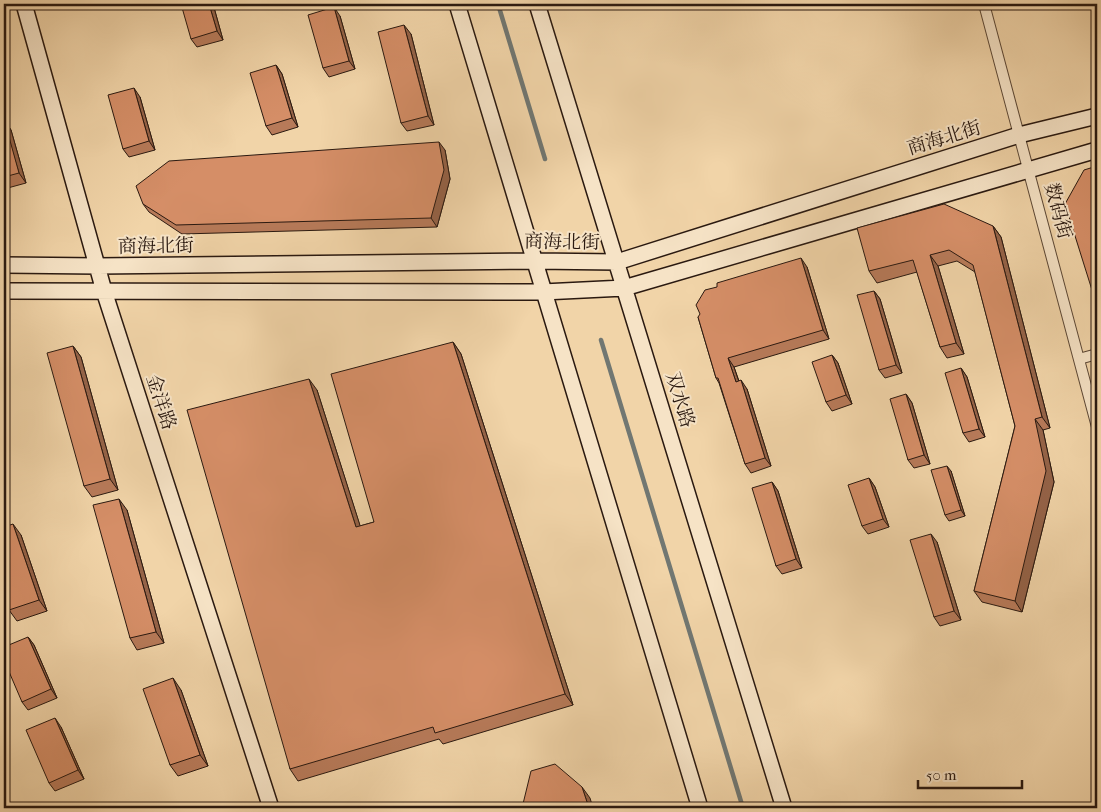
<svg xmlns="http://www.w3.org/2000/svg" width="1101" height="812" viewBox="0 0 1101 812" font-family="'IM FELL French Canon','Noto Serif SC',serif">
<rect width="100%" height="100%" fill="#f1d4a8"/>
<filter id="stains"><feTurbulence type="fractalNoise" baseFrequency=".004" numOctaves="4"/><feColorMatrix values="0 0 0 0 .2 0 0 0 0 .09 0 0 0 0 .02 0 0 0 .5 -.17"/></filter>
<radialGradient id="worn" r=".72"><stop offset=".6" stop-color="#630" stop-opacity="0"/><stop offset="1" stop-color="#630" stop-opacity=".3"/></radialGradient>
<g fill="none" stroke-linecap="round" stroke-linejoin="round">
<path stroke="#717772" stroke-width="4.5" d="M498 4 545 159
M601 340 743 808"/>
<defs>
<path id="street" d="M984 4 1097 427
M1079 359 1097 354"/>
<path id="secondary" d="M24 4 104 291 271 808
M457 4 700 808
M537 4 784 808
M4 265 98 266 535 261 617 262 1019 135 1097 116
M4 291 543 292 624 288 1097 150"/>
</defs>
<use href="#street" stroke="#5c4836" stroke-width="12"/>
<use href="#secondary" stroke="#2a1910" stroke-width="18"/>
<use href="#street" stroke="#f6e3c6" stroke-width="10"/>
<use href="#secondary" stroke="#f6e3c6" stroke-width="15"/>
</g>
<path fill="#b77a59" stroke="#2a1910" d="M213 4 223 40 197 47 191 39Z
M340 16 355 69 329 77 323 68Z
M411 34 434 125 407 131 401 123Z
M276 65 282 74 298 127 272 135 266 126Z
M140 97 155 150 129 157 123 149Z
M4 113 7 124 11 130 26 183 4 189Z
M445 150 450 179 437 227 182 234 149 212 143 204Z
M993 226 1001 237 1050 428 1043 430 1054 482 1022 612 982 602 974 591 1015 426 975 272 957 261 938 266 964 354 947 358 940 347 917 272 877 283 869 271Z
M807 267 829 339 734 367 739 381 747 389 771 466 751 473 745 464 719 383 716 378 698 317Z
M874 291 880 299 902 373 885 378 879 370Z
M453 342 461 354 573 705 443 744 439 739 298 781 290 769 317 390 360 526 374 522Z
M73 346 81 357 118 490 92 497 84 486Z
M832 355 838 363 852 404 832 411 826 402Z
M961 368 967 377 985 437 969 442 963 433Z
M906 394 912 403 930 464 914 468 908 460Z
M951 471 965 516 949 521 945 515Z
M869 478 875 487 889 527 868 534 862 526Z
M772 482 778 491 802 568 782 574 776 566Z
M127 510 164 643 137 650 130 638Z
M21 535 47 611 17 621 9 610Z
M937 542 961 620 940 626 934 617Z
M28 637 34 645 57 698 28 710 22 702Z
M181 690 208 766 178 776 170 765Z
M61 727 84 779 55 791 49 783Z"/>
<path fill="#956348" stroke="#2a1910" d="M209 4H213L223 40 217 31Z
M334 7 340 16 355 69 349 61Z
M404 25 411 34 434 125 428 116Z
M276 65 282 74 298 127 292 118Z
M134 88 140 97 155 150 149 141Z
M4 113 7 124 11 130 26 183 19 173 4 124Z
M439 142 445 150 450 179 437 227 431 218Z
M993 226 1001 237 1050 428 1042 417Z
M930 255 938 266 964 354 956 343Z
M801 258 807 267 829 339 823 330Z
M874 291 880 299 902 373 896 365Z
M453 342 461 354 573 705 565 694Z
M73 346 81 357 118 490 110 479Z
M832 355 838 363 852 404 846 395Z
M728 358 734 367 742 391 736 382Z
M961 368 967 377 985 437 979 429Z
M309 379 317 390 364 538 356 527Z
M741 380 747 389 771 466 765 458Z
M906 394 912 403 930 464 924 455Z
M1035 419 1043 430 1054 482 1022 612 1015 601Z
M947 466 951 471 965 516 961 510Z
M869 478 875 487 889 527 883 519Z
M772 482 778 491 802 568 796 559Z
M119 499 127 510 164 643 156 632Z
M13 524 21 535 47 611 39 600Z
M931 534 937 542 961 620 954 611Z
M28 637 34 645 57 698 51 689Z
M173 678 181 690 208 766 200 755Z
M55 718 61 727 84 779 78 770Z
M582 787 590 798 593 808H589Z"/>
<path fill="#d58e67" stroke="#2a1910" d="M181 4H209L217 31 191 39Z
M334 7 349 61 323 68 308 15Z
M404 25 428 116 401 123 378 32Z
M276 65 292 118 266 126 250 73Z
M134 88 149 141 123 149 108 95Z
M4 119 19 173 4 177Z
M439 142 444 170 431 218 176 225 143 204 136 186 169 161Z
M1097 166V306L1065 204 1084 170Z
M944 204 993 226 1042 417 1035 419 1046 471 1015 601 974 591 1015 426 973 265 949 250 930 255 956 343 940 347 913 260 869 271 857 228Z
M801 258 823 330 728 358 736 382 741 380 765 458 745 464 718 378H716L698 317 700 314 696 305 705 290 717 287V283Z
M874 291 896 365 879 370 857 295Z
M453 342 565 694 435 733 433 727 290 769 187 410 309 379 356 527 374 522 331 374Z
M73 346 110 479 84 486 47 353Z
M832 355 846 395 826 402 812 362Z
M961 368 979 429 963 433 945 373Z
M906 394 924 455 908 460 890 399Z
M947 466 961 510 945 515 931 470Z
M869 478 883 519 862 526 848 485Z
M772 482 796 559 776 566 752 488Z
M119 499 156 632 130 638 93 505Z
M13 524 39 600 9 610 4 595V527Z
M931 534 954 611 934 617 910 540Z
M28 637 51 689 22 702 4 660V647Z
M173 678 200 755 170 765 143 689Z
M55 718 78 770 49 783 26 730Z
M555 764 582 787 589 808H522L531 771Z"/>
<g text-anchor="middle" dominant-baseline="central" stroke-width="4" stroke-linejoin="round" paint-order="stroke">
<g font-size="19" fill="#2a1910" stroke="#f6e3c6">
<text transform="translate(944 138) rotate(-17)">商海北街</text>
<text transform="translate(1058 211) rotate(75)">数码街</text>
<text transform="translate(562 242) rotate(1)">商海北街</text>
<text transform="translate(156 246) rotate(-1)">商海北街</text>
<text transform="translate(680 400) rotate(73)">双水路</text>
<text transform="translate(161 402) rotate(72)">金洋路</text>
</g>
</g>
<rect width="1101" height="812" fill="none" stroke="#f1d4a8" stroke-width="20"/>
<rect x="5" y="5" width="1091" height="802" fill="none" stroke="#2a1910" stroke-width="2.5"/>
<rect x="10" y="10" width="1081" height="792" fill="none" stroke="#2a1910"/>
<path d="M918 780v8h104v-8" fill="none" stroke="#2a1910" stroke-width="2.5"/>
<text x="926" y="780" font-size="15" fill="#2a1910" stroke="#f6e3c6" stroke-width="4" paint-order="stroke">50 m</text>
<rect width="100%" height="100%" filter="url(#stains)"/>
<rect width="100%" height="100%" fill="url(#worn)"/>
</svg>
